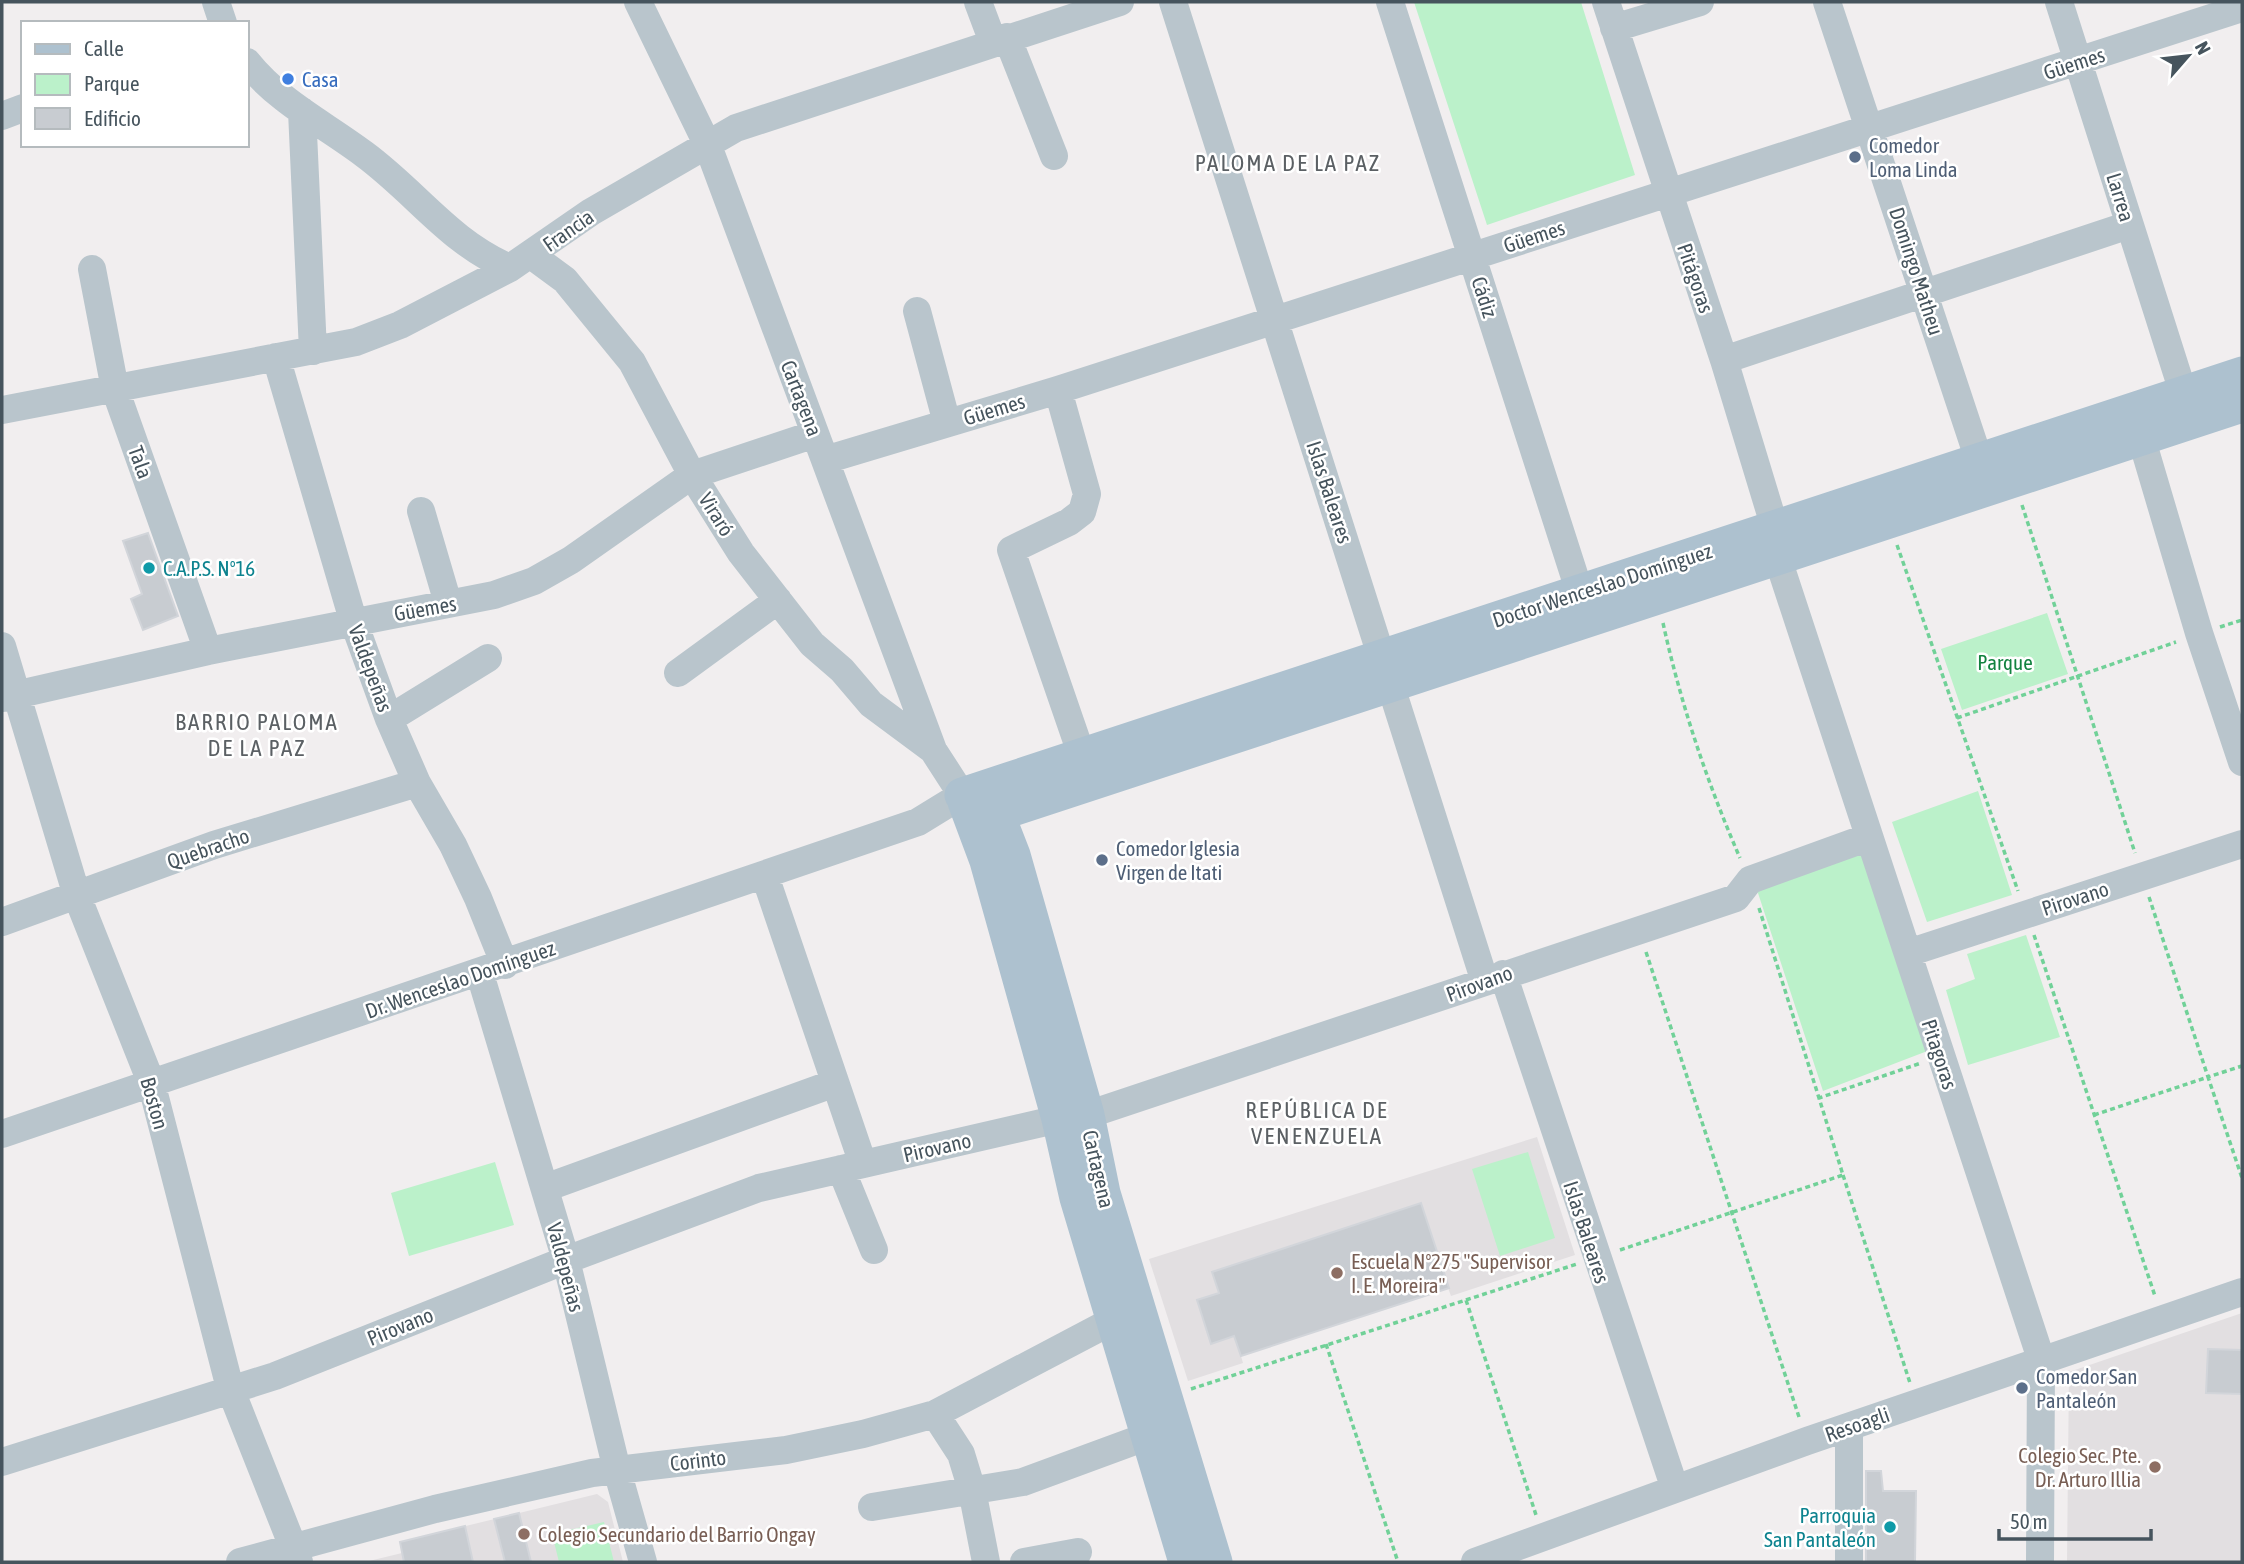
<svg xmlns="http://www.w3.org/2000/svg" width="2244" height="1564" viewBox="0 0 2244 1564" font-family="'Asap Condensed',sans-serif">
<rect width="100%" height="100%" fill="#f1eeef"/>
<path fill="#e2dfe1" d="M1537 1137 1575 1255 1451 1296 1448 1288 1241 1356 1243 1363 1188 1381 1149 1259Z
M2242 1313V1562H2067L2069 1372Z
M597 1494 608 1502 623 1562H365L402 1553 400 1542Z"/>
<path fill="#bbf1ca" d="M1414 2H1581L1635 175 1487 225Z
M2047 613 2068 674 1962 710 1941 649Z
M1978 791 2012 895 1927 922 1892 822Z
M1868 850 1930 1050 1823 1091 1757 890Z
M2026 935 2060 1037 1968 1065 1946 990 1975 979 1967 954Z
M1528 1152 1555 1238 1500 1256 1472 1169Z
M495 1162 514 1225 409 1256 391 1193Z
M604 1522 614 1562H559L552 1534Z"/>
<path fill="#c8ccd1" stroke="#d2d5da" stroke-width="2" d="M148 533 178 616 143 630 131 599 142 594 123 541Z
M1421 1203 1449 1288 1241 1356 1234 1336 1211 1344 1197 1300 1219 1293 1212 1272Z
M2208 1349 2242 1350V1394L2206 1393Z
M1866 1471H1881L1883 1491H1916L1915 1562H1866Z
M519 1513 531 1562H505L494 1519Z
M465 1526 473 1562H404L400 1542Z"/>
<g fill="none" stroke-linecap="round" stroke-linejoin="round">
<path stroke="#71d198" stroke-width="3.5" stroke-dasharray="5 3.5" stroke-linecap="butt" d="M2022 505 2135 853
M1897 545 2018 891
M1663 623C1681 705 1707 782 1740 858
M2220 627 2242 620
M1957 718 2176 642
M2149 897 2208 1077 2242 1066
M1759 908 1819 1098
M2034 935 2155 1296
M1646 952 1800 1420
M2094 1115 2208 1077 2242 1178
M1843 1175 1910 1383
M1620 1250 1843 1175 1819 1098 1921 1063
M1466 1300 1536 1515
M1326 1344 1398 1562
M1191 1389 1577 1264"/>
<path stroke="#b9c5cc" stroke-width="28" d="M216 2 223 23
M978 2 993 42
M1173 2 1485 982
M1390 2 1580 593
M1606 2 1724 360 1775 528 1777 556 2041 1359 2040 1562
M1827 2 1979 460
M2059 2 2183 392
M1614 28 1700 2
M1007 37 1054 156
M247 62C279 102 324 124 364 154 417 193 449 242 510 268
M302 111 313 351
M2 116 23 108
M531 255 565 280 632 362 692 475 741 553 812 644 842 670 871 704 933 750
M92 269 115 389 208 651
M917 311 947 423
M276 357 353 620 389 719 417 783 453 845 478 898 505 965
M1724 360 2129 225
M1058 390 1087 494 1082 512 1069 522 1011 550 1082 756
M2 410 356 342 400 325 510 268 591 212 736 128 1120 2
M2136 420 2199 633 2242 762
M825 460 1058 390 2242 8
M421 511 448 603
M2 646 77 896 151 1082 230 1388 299 1562
M678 673 778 600
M2 698 208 651 494 595 534 581 571 560 692 475 815 434
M389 719 488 658
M765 876 863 1164
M2 922 214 845 417 783
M1908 953 2242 844
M480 974 566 1260 617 1470 643 1562
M1503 974 1675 1489
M2 1134 918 822 962 795 933 750 708 146 638 2
M841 1169 874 1250
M545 1188 835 1083
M935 1414 961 1454 972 1490 986 1562
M1849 1428V1562
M2 1462 275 1376 566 1260 759 1188 1059 1119 1087 1115 1736 898 1750 880 1869 837
M872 1507 1023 1482 1148 1436
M240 1562 435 1509 592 1473 786 1450 863 1434 935 1414 1112 1321 1134 1314
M1024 1562 1078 1552
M1475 1562 1807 1441 2242 1292"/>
<path stroke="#adc1cf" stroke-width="35" d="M962 795 2242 374
M965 802 987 861 1059 1119 1077 1198 1186 1562
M978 804 997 814 1013 855 1087 1115 1103 1193 1215 1562
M973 822 2242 405"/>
</g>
<circle fill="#3f7fe0" stroke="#fff" stroke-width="2.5" cx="288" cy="79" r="7"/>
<g fill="#5c6f8a" stroke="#fff" stroke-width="2.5">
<circle cx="1855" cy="157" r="7"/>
<circle cx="1102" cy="860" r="7"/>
<circle cx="2022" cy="1388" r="7"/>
</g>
<g fill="#0f9aa8" stroke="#fff" stroke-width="2.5">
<circle cx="149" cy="568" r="7"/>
<circle cx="1890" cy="1527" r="7"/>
</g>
<g fill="#8d6e63" stroke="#fff" stroke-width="2.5">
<circle cx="1337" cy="1273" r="7"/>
<circle cx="2155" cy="1467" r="7"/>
<circle cx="524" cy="1534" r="7"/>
</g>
<g text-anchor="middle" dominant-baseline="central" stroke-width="5" stroke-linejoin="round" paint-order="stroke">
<g font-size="21" fill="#46545d" stroke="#fff">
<text transform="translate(2074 63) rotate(-18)">Güemes</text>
<text transform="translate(2121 197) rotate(73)">Larrea</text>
<text transform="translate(568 230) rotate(-35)">Francia</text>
<text transform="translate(1534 236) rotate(-18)">Güemes</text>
<text transform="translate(1917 271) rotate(72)">Domingo Matheu</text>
<text transform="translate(1696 278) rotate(71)">Pitágoras</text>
<text transform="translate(1485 297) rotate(72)">Cádiz</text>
<text transform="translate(802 398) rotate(69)">Cartagena</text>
<text transform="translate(994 409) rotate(-17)">Güemes</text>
<text transform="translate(141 462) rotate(70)">Tala</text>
<text transform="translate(1330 492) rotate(72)">Islas Baleares</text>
<text transform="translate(717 514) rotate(58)">Viraró</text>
<text transform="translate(1602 585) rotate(-18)">Doctor Wenceslao Domínguez</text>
<text transform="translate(425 608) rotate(-10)">Güemes</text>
<text transform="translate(371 668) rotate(70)">Valdepeñas</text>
<text transform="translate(208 848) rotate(-19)">Quebracho</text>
<text transform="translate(2075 898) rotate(-18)">Pirovano</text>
<text transform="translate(460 979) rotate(-19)">Dr. Wenceslao Domínguez</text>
<text transform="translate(1479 983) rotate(-20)">Pirovano</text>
<text transform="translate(1940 1054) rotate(72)">Pitagoras</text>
<text transform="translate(155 1103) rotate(74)">Boston</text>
<text transform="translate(937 1147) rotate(-13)">Pirovano</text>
<text transform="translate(1099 1169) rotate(77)">Cartagena</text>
<text transform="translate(1587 1232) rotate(72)">Islas Baleares</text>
<text transform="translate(566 1267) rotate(75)">Valdepeñas</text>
<text transform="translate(400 1326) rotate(-22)">Pirovano</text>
<text transform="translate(1857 1424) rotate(-19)">Resoagli</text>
<text transform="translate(698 1460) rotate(-7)">Corinto</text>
</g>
<g font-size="21" fill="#366cbe" stroke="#fff" text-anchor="start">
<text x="302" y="79">Casa</text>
</g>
<g font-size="21" fill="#4e5e75" stroke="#fff" text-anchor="start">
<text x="1869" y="145">Comedor<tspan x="1869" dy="24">Loma Linda</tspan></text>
<text x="1116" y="848">Comedor Iglesia<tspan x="1116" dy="24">Virgen de Itati</tspan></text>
<text x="2036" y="1376">Comedor San<tspan x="2036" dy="24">Pantaleón</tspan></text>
</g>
<g font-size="21" fill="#0d838f" stroke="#fff" text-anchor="start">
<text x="163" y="568">C.A.P.S. Nº16</text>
<text x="1876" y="1515" text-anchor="end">Parroquia<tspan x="1876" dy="24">San Pantaleón</tspan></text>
</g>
<g font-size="21" fill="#12823f" stroke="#fff">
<text x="2005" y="662">Parque</text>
</g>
<g font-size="21" fill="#785e54" stroke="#fff" text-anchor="start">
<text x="1351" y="1261">Escuela Nº275 "Supervisor<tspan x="1351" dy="24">I. E. Moreira"</tspan></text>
<text x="2141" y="1455" text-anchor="end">Colegio Sec. Pte.<tspan x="2141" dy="24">Dr. Arturo Illia</tspan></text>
<text x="538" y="1534">Colegio Secundario del Barrio Ongay</text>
</g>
<g font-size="23" letter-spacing="2" fill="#5b6064" stroke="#fff">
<text x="1288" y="163">PALOMA DE LA PAZ</text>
<text x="257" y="722">BARRIO PALOMA<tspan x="257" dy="26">DE LA PAZ</tspan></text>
<text x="1317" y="1110">REPÚBLICA DE<tspan x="1317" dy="26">VENENZUELA</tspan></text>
</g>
</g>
<rect width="2244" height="1564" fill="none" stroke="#46545d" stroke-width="7"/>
<rect x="21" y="21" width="228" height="126" fill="#ffffff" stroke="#b5bbbe" stroke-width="2"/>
<rect x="35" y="44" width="35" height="10" fill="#adc1cf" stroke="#b5bbbe" stroke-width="2"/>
<text x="84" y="56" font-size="21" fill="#46545d">Calle</text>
<rect x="35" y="74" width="35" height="21" fill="#bbf1ca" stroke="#b5bbbe" stroke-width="2"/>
<text x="84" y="91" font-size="21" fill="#46545d">Parque</text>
<rect x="35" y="108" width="35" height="21" fill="#c8ccd1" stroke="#b5bbbe" stroke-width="2"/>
<text x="84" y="126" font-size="21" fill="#46545d">Edificio</text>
<g transform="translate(2188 56) rotate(62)" stroke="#ffffff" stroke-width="5" paint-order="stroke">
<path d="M0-5L12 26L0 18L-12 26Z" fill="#46545d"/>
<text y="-10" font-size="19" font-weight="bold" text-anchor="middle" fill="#46545d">N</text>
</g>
<path d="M1999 1529v10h152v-10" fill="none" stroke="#46545d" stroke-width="3.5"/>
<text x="2010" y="1529" font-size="21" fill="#46545d" stroke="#ffffff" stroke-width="5" paint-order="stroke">50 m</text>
</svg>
